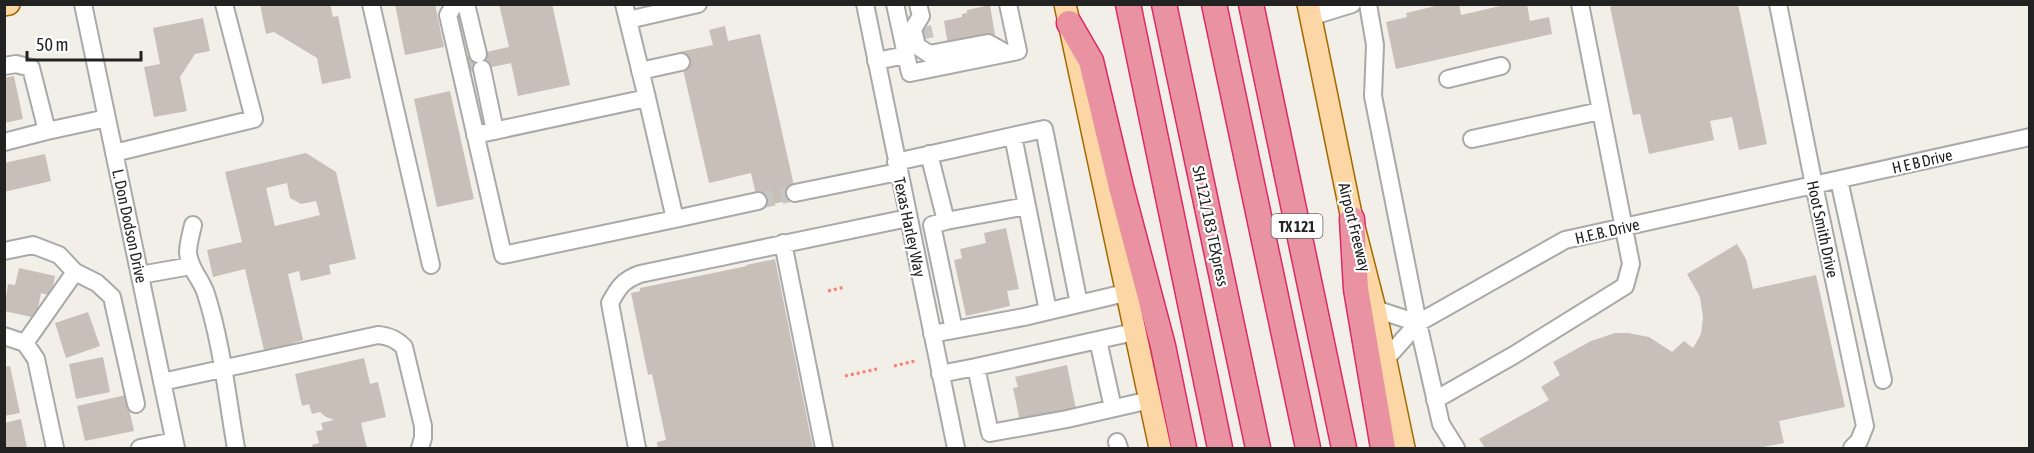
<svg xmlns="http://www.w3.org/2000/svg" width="2034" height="453" viewBox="0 0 2034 453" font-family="'Asap Condensed',sans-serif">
<rect width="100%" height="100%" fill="#f2efe9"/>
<path fill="#c7bfb8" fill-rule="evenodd" d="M260 4H330L333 17 338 16 351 78 322 84 317 58 274 32 266 34Z
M395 4H435L444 47 405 55Z
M499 4H552L570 85 518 96 511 63 468 72 464 57 509 47Z
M1444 4H1459L1461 15 1509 4H1527L1530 21 1549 17 1552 34 1396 69 1386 22 1407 17 1406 13Z
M1617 4H1738L1767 144 1739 150 1732 117 1710 121 1714 140 1649 154 1640 114 1633 115 1610 7Z
M990 5 995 35 948 45 944 21 962 17V14L967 13V10Z
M203 18 210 51 195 54 180 77 187 111 154 117 144 67 160 64 153 28Z
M725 26 728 41 760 34 797 199 759 207 751 173 709 183 679 52 713 45 709 30Z
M14 76 23 119 4 123V78Z
M450 91 474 199 437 207 414 99Z
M306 153 336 172 356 259 329 265 331 274 301 281 299 271 288 274 303 340 293 343 295 351 277 356 275 348 264 350 245 269 213 277 207 250 242 242 225 172ZM287 183 290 198 301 204 316 201 320 215 275 226 266 188Z
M45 154 51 181 4 192V163Z
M1006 228 1019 289 1007 291 1010 306 966 316 954 260 962 258 960 249 986 243 984 233Z
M1737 244 1746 259 1753 289 1816 275 1845 407 1779 421 1784 443 1758 448H1485L1479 439 1549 400 1541 387 1560 375 1553 362 1591 341 1615 333H1628L1649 337 1672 352 1684 341 1693 348 1701 334 1703 318 1700 297 1687 274Z
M775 259 813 448H658L657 442 666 440 652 374 648 375 631 293 640 291V288L747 266 746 265Z
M19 268 55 276 51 296 41 293 36 318 4 311 8 284 15 285Z
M88 312 100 346 66 358 55 323Z
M103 357 110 392 76 399 69 364Z
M364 358 370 384 378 382 386 417 361 423 367 448H313L312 445 319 443 316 431 323 430 321 423 334 420 326 417 320 412 312 414 309 404 302 406 295 374Z
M1067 365 1076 409 1020 421 1013 388 1018 387 1015 377Z
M10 366 20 413 4 416V367Z
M126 395 134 431 85 441 77 406Z
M21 419 27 448H4V423Z"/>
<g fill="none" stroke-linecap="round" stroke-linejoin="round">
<path stroke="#c8c6c1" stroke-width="16" stroke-dasharray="16 8" stroke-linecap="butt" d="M923 27 926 39
M758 201 795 193"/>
<defs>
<path id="minor" d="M83 4 176 448
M371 4 431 265
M455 4 448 15 503 255 675 219 647 98
M466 4 478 54
M865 4 956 448
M895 4 910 73 1018 51 1008 4
M918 4 921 16 913 29 917 46 929 54 988 43 1006 53
M1368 4 1375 45 1373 96 1418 323 1441 424 1456 448
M1778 4 1814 185 1865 426 1859 441 1852 448
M1310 17 1352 4
M628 20 698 4
M876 61 906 55
M4 66 16 64 31 68 47 131 107 118
M482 69 495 131
M640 71 681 62
M1448 79 1501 66
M475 135 647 98 624 4
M1013 136 1048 311
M1472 139 1600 111
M4 142 47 131
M114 153 254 119 224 4
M929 154 946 221 932 225 954 330
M896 162 1044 129 1079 304
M1839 180 1883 380
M795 193 898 172
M675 219 758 201
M946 221 1027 206
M193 225C191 234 188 244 188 252 189 269 202 280 206 294 222 344 227 397 236 448
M783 243 824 448
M4 251 33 245 59 255 75 272 97 283 112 297 136 404
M140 275 191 266
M1375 309 1418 323
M1134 332 976 367 990 433 1067 419 1150 400
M932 334 1024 317 1125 293
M4 336 25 343 36 359 55 448
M1098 340 1113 408
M25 343 75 272
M1385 360 1418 323 1565 240 2030 137
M940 374 976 367
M162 382 378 335C389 336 396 339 404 347L423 426V438L420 448
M1435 400 1514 355 1625 286 1631 264 1580 4
M1117 442 1119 448
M140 448 174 441
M637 448 610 303C618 288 623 280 640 274L908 218"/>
<path id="major" d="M1065 4 1160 448
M1308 4 1352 219 1375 309 1404 448
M4 5 9 4"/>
<path id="highway" d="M1128 4 1220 448
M1164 4 1258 448
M1214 4 1308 448
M1251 4 1344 448
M1069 23 1091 61 1121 187 1163 346 1184 448
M1352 219 1356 289 1383 448"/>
</defs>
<use href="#minor" stroke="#a9a9a9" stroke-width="20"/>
<use href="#major" stroke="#a06b00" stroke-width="24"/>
<use href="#highway" stroke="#dc2a67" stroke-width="27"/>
<path stroke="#fa8072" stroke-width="3" stroke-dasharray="3 3" stroke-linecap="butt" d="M828 291 845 287
M894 366 915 361
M845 376 877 369"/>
<use href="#minor" stroke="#fff" stroke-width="16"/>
<use href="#major" stroke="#fcd6a4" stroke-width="21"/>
<use href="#highway" stroke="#e892a2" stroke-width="24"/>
</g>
<g text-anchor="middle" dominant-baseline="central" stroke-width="4.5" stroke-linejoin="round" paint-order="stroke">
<rect fill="#fff" stroke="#646464" stroke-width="1.5" x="1271.5" y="214" width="51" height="24" rx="4.5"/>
<g font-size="15" font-weight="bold" fill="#222">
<text x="1297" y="226">TX 121</text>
</g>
<g font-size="16" fill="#222" stroke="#fff">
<text transform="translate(1922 161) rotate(-13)">H E B Drive</text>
<text transform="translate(130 226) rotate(78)">L. Don Dodson Drive</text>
<text transform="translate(1211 226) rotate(78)">SH 121/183 TEXpress</text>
<text transform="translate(910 227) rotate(78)">Texas Harley Way</text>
<text transform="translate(1355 227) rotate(76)">Airport Freeway</text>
<text transform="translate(1823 229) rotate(78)">Hoot Smith Drive</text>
<text transform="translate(1607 231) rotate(-13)">H.E.B. Drive</text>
</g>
</g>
<rect width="2034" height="453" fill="none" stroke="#222222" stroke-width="12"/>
<path d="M27 51v9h114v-9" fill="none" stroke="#222222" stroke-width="3"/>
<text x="36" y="51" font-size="18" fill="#222222" stroke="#ffffff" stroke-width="4.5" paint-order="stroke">50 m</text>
</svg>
